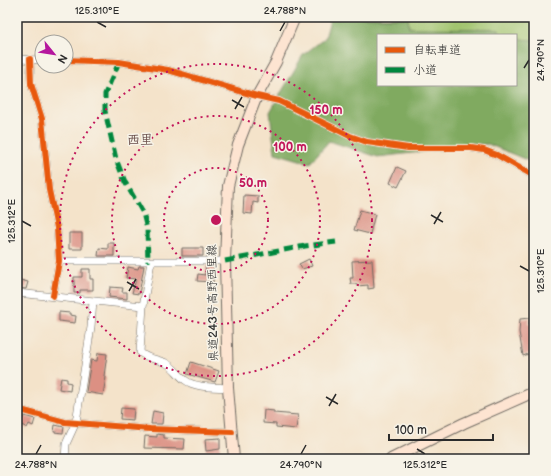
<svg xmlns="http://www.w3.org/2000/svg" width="551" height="476" viewBox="0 0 551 476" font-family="'Balsamiq Sans','Klee One',sans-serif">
<rect width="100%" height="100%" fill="#f7f3e8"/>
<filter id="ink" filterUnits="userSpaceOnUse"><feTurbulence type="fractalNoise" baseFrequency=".025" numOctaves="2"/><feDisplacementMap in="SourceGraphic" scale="8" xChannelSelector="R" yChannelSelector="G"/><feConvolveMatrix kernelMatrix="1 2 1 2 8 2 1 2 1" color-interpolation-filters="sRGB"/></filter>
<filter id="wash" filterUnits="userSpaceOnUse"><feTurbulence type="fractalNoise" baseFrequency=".012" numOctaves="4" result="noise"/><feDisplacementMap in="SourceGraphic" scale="16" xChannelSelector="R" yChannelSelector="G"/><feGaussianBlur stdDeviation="0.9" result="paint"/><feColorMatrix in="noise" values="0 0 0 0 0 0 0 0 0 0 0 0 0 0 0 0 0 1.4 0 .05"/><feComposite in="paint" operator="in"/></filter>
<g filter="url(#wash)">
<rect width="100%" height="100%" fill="#f4e3ca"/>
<path fill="#a1c46e" stroke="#66784c" d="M361 17H534V40L516 39V35H499V29L409 28 408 18Z"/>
<path fill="#80aa61" stroke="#566a46" d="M331 17 408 18 409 28 499 29V35H378V85H516V39L534 40V163L488 144 378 157 329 141 310 163 275 153 270 112 303 55 325 38Z"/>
<g id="blocks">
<path fill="#dc9083" d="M397 167 406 171 398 187 390 183Z
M244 195 258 196V203L253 202 252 214 243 213Z
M360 210 375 214 370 234 354 230Z
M69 233H82V249H69Z
M108 243H114V256H98L99 248 108 249Z
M182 248H203V256H182Z
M309 259 312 266 302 269 299 264Z
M372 260 374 288 368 289V285L357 286 356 284H351L350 278H353L352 261Z
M139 266H144L139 294 132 293 136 279 126 278 128 267 138 269Z
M206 266H214L213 282 197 281 198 274 205 275Z
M82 269H90V279H93V290H80V293H74V277H82Z
M17 279 28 282 26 289 17 288Z
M110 287 123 288 122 292H127V299L109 297Z
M59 312 70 313V315L76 316 75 323 59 321Z
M530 318 529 324H534V333H532L534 352 523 356 519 332 520 319Z
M98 353 107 354 104 376 106 377 103 395 86 392 91 360 97 361Z
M191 362 219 371 215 382 187 374Z
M61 378 67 379V382L71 383 70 391 59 389Z
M121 408 134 409 133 420 120 419Z
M264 410 274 411V413L298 415 296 429 276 427V424L263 423Z
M153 411 163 413 162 424H151Z
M24 416 35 419 33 426 29 424 27 428 20 424Z
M55 425 64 427 63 433 54 432Z
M157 434 164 435V438L185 439 184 449 144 448 145 436 157 437Z
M220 438V449L206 451 205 439Z"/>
</g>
</g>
<g filter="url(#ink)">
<use href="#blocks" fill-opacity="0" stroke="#716b63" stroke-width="1"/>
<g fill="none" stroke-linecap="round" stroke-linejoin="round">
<defs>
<path id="street" d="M17 59 42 60
M30 59 31 84 42 119 49 190 57 228 59 261 53 296
M66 60 119 62 168 70 257 96 279 101 350 136 367 142 408 148H471L484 150 497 155 534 176
M59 261H225
M151 262 143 306 140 352C146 359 158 359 166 363 174 367 178 375 185 380 195 388 215 387 228 388
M17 293 143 306
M17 409 65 422 150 429 232 432
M65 459 66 444 76 422 91 327 93 301"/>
<path id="secondary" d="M234 459 228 388 225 261 228 186 238 145 257 96 276 62 295 17
M391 459 464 423 534 392"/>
</defs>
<use href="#street" stroke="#716b63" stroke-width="8"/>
<use href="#secondary" stroke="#716b63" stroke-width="12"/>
<use href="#street" stroke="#fff" stroke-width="7"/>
<use href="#secondary" stroke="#fde4d1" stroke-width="10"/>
<path stroke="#00873e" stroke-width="5" stroke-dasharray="10 5" stroke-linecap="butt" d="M119 62 105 94V111L116 159 125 182 143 213 147 229 148 262
M225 261 305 246 336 242"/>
<defs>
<path id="cycleway" d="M30 59 31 84 42 119 49 190 57 228 59 261 53 296
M66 60 119 62 168 70 257 96 279 101 350 136 367 142 408 148H471L484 150 497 155 534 176
M17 409 65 422 150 429 232 432"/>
</defs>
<use href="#cycleway" stroke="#f7f3e8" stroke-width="8"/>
<use href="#cycleway" stroke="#e8590c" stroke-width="6"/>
</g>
</g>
<path fill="none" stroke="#2b2b2b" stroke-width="1.5" d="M97 22 106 27M280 31 285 22M524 68 529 60M232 100 244 107M235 109 242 97M431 215 443 222M22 221 31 226M434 224 441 212M520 266 529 271M127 282 139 289M129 291 136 279M326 397 338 404M329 406 336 394M417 449 425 454M36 454 41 445M301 454 306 445"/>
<g fill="none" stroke="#c2185b" stroke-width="2" stroke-dasharray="2 4">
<circle cx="216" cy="220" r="52"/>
<circle cx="216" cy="220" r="104"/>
<circle cx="216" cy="220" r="156"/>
</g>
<g text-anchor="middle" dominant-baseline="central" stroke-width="3" stroke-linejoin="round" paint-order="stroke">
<g font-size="12" fill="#2b2b2b" stroke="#f7f3e8">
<text transform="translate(213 303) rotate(-91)">県道243号高野西里線</text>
</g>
<g font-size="13" font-weight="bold" fill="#694e4a" stroke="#f7f3e8">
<text x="140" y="140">西里</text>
</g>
</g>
<circle cx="216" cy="220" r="6" fill="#c2185b" stroke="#f7f3e8" stroke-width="2"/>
<g font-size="12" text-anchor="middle" font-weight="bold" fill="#c2185b" stroke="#f7f3e8" stroke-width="3" stroke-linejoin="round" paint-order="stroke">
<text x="326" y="114">150 m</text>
<text x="290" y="151">100 m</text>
<text x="253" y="187">50 m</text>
</g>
<rect width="551" height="476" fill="none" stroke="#f7f3e8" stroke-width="44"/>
<rect x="377" y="34" width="140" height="52" fill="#f7f3e8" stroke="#a5a39c"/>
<rect x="385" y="47" width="20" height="6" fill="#e8590c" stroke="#a5a39c"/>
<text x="413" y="54" font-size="12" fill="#2b2b2b">自転車道</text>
<rect x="385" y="67" width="20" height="6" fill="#00873e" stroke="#a5a39c"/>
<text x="413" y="74" font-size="12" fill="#2b2b2b">小道</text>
<g transform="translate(54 54) rotate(120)"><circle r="19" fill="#f7f3e8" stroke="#a5a39c"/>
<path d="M0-3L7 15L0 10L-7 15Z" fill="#b5179e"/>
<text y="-6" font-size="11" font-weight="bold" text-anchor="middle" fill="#2b2b2b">N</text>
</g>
<path d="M389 434v6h104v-6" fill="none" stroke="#2b2b2b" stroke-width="2"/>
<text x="395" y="434" font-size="12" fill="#2b2b2b" stroke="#f7f3e8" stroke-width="3" paint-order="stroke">100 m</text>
<rect x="22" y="22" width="507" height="432" fill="none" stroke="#2b2b2b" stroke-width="1.5"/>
<g font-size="10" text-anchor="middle" fill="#2b2b2b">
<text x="97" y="14">125.310°E</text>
<text x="285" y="14">24.788°N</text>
<text transform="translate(540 60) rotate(-90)" y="4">24.790°N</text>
<text transform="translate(11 221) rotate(-90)" y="4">125.312°E</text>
<text transform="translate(540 271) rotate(-90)" y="4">125.310°E</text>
<text x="36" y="468">24.788°N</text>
<text x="301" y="468">24.790°N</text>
<text x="425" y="468">125.312°E</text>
</g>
</svg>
